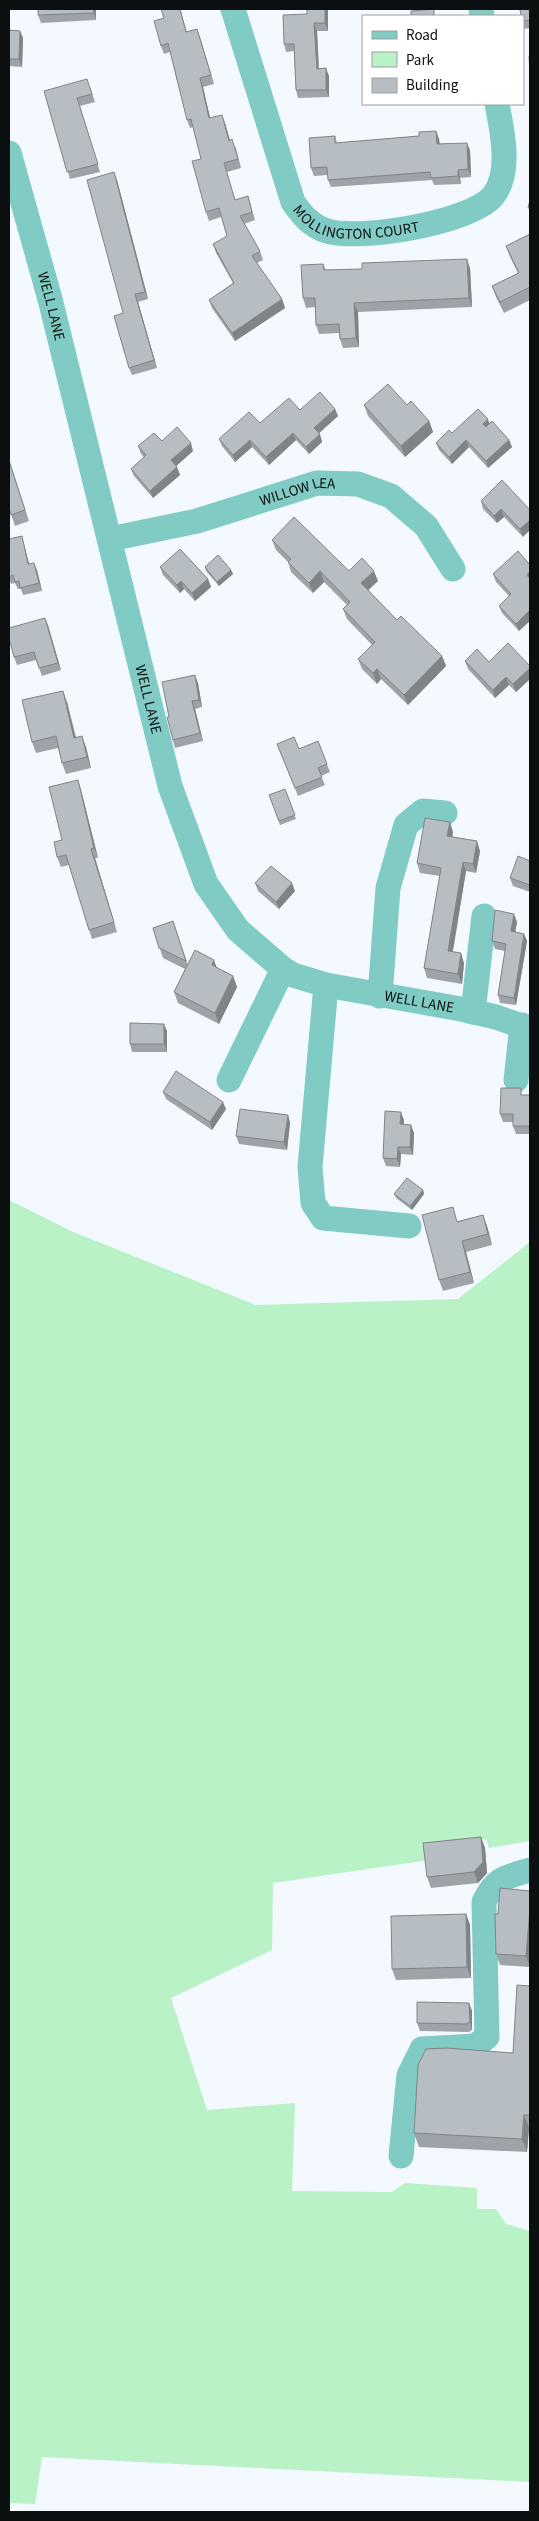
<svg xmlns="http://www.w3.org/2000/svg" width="539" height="2521" viewBox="0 0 539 2521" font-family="'Source Sans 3',sans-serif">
<rect width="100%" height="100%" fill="#f3f9fe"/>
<path fill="#b9f2c6" d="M9 1200 71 1231 256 1305 458 1299 530 1242V1841L489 1848 486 1839 429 1844V1860L273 1883 272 1950 171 1998 207 2110 295 2103 292 2191 392 2192 405 2183 477 2188V2209H496L506 2224 530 2231V2482L42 2457 35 2504 9 2503Z"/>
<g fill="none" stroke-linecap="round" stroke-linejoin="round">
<g stroke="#80cbc3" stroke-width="25">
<path id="s1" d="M233 9 293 202C302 215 311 226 327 231 360 241 470 223 493 196 512 173 502 130 497 104"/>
<path d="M481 9 482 16"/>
<path id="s2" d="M9 153 50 299 170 786 206 884 238 930 283 969 293 975 326 985 461 1009 496 1017 530 1029"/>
<path id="s3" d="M110 539 197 521 317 483 358 484 391 496 426 526 453 569"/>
<path d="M326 985 310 1167 313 1203 323 1218 409 1226"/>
<path d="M380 996 388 888 406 825 423 811 445 813"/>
<path d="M473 1012 484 916"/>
<path d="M229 1080 283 969"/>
<path d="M516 1080 522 1025"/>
<path d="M401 2156 409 2075 422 2049 475 2046 487 2037 484 1902C495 1878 506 1877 530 1870"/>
</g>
</g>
<path fill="#9da3a8" d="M96 9V20L41 23 38 15Z
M161 9H180L187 32 197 29 214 84 203 87 210 118 225 123 230 140 236 148 241 168 227 172 235 200 248 196 255 220 244 224 260 251 263 260 257 263 282 299 285 308 235 341 212 308 209 300 233 283 216 253 213 244 227 236 221 217 209 221 206 212 201 159 193 127 190 128 187 120 170 52 164 54 161 46 164 18Z
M530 9V28L524 29 523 26V16Z
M328 10V31H317L319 69 329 76V97L298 98 296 90 294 51 286 52 284 44 307 14Z
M9 30 20 31 23 38 22 67 9 66Z
M90 87 95 102 80 106 100 172 70 179 44 91Z
M436 131 439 139 440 144 470 150 471 177 460 178 461 184 434 185 432 180 331 187 328 180V175L314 176 311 168 335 136 337 143 419 136Z
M117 180 148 299 138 302 157 368 132 375 129 368 123 313Z
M530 234V300L504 313 496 297 492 286 518 273 510 257 506 246Z
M323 264 326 270 470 268 472 307 358 312 359 347 343 348 340 339 339 333 319 334 316 325 315 307 306 308 303 298Z
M364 405H407L429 421 433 432 405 457 368 416Z
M335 409 338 416 319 433 322 442 309 454 296 440 269 465 252 447 235 462 222 446 219 439 260 423 300 410Z
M489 424 509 440 512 447 488 468 469 447 452 464 439 450 436 443 452 433Z
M162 441 193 451 176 466 180 475 153 498 134 476 131 469 144 457 141 454 138 446Z
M9 459 29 521 15 526 9 508Z
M481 501 530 510 523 537 504 517 497 523 483 509Z
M9 539 24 544 29 564 37 570 42 591 23 595 21 589H18L15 583 11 584 9 578Z
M272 540 349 571 378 581 368 590 397 620 442 656 446 666 408 705 381 679 377 684 362 669 358 659 372 645 347 619 343 609 347 605 324 582 313 593 291 572 288 562 276 550Z
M518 551 519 631 502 613 499 606 509 596 496 582 493 574Z
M160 567 208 579 211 587 195 601 184 589 180 593 163 575Z
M205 567 231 570 233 574 219 586 206 571Z
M45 618 61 670 42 676 36 660 17 665 14 657Z
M465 661 489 662 530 666V679L516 692 509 685 495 698 468 669Z
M198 683 202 707 195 709 203 741 175 748 173 740 169 717Z
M67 702 76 737 86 747 91 768 66 774 62 763 58 748 36 753 32 742Z
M318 741 330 772 321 776 325 785 298 796 277 744 299 749Z
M78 780 81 790 98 858H95L117 932 92 939 69 865 61 867 57 857Z
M285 789 296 819 280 825 269 795Z
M453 832 452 837 480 851 476 873 466 871 453 952 464 963 462 984 427 978 424 968 440 876 420 873 417 863Z
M530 861V892L513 886 510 878Z
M255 883 295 891 279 909 258 891Z
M173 921 188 965 217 968 233 976 237 987 219 1024 178 1003 174 992 185 969 163 958 153 928Z
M517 922 515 932 524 934 527 941 516 1005 500 1003 498 995 505 951 495 949 492 941Z
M167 1031V1052H132L130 1044Z
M163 1092 226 1109 212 1130 166 1099Z
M523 1095H530V1134H516L513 1126V1122H503L500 1114Z
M288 1115 290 1123 287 1150 239 1144 236 1136Z
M404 1120 403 1125 414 1133 413 1155 401 1154 400 1167 386 1166 383 1158Z
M423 1190 424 1194 412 1210 396 1198 394 1194Z
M483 1215 487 1226 492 1245 466 1252 474 1283 443 1291 439 1280 458 1221Z
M481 1837 485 1848 487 1873 478 1883 431 1888 427 1877Z
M530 1891V1967L500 1965 496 1954 498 1914Z
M466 1914 470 1925 471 1978 396 1980 392 1969Z
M530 1986V2128H529L527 2152 419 2147 414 2133 513 2053Z
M469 2003 472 2011V2030L469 2032 420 2031 417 2023Z"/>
<path fill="#7f8488" d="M93 9H96V20L94 13Z
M325 9H327L328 10V31L325 23Z
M314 23 317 31 319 76 317 69Z
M197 29 200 37 214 84 211 75Z
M20 31 23 38 22 67 19 59Z
M326 68 329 76V97L326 90Z
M200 78 203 87 212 126 209 118Z
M222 115 225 123 232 149 229 141Z
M436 131 439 139 440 152 437 144Z
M467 143 470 150 471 177 468 169Z
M458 170 460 178 461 184 458 176Z
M114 172 117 180 148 299 145 292Z
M467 259 470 268 472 307 469 298Z
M135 294 138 302 157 368 154 360Z
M282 299 285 308 235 341 232 333Z
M354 303 358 312 359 347 356 338Z
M335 409 338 416 317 435 314 428Z
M488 419 490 426 485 431 483 424Z
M429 421 433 432 405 457 401 446Z
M293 433 296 440 269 465 266 457Z
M320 434 322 442 309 454 306 447Z
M250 440 252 447 235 462 233 455Z
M466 440 469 447 452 464 449 457Z
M509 440 512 447 488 468 486 461Z
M191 443 193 451 174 468 171 460Z
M177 467 180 475 153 498 150 491Z
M501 509 504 517 497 523 494 516Z
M530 520V530L523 537 520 529Z
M22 536 31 572 28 564Z
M34 563 37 570 42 591 39 583Z
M231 570 233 574 219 586 217 582Z
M320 571 324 582 313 593 309 583Z
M374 571 378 581 365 593 361 583Z
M530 571V582L527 575Z
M208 579 211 587 195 601 192 593Z
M181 581 184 589 180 593 177 585Z
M530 610V621L519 631 516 624Z
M45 618 48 625 61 670 58 663Z
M442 656 446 666 408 705 404 695Z
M530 668V679L516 692 513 684Z
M377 669 381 679 377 684 373 673Z
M195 675 198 683 202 707 199 700Z
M506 677 509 685 495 698 493 690Z
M63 691 67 702 78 749 74 738Z
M192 701 195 709 203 741 200 733Z
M82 736 86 747 91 768 87 757Z
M78 780 81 790 98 858 94 848Z
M450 822 453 832 451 845 447 836Z
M477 841 480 851 476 873 473 864Z
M91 849 95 858 117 932 114 922Z
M463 862 466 871 451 960 448 951Z
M292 883 295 891 279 909 276 902Z
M514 914 517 922 514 939 511 931Z
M524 934 527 941 516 1005 514 998Z
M461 953 464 963 462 984 458 974Z
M214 960 218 971 212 965Z
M233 976 237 987 219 1024 215 1013Z
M164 1024 167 1031V1052L164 1044Z
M223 1102 226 1109 212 1130 210 1122Z
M401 1112 404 1120 403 1132 400 1124Z
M288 1115 290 1123 287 1150 284 1142Z
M411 1125 414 1133 413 1155 410 1147Z
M398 1147 401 1154 400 1167 397 1159Z
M423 1190 424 1194 412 1210 410 1206Z
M483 1215 487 1226 492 1245 488 1234Z
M462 1241 466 1252 474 1283 470 1272Z
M481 1837 485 1848 487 1873 478 1883 474 1872Z
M530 1908V1967L526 1956Z
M466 1914 470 1925 471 1978 467 1967Z
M469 2003 472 2011V2030L470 2022Z
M524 2115 529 2128 527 2152 522 2139Z"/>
<path fill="#b6bdc3" stroke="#7f8488" d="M38 9H93L94 13 38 15Z
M161 9H180L186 32 197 29 211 75 200 78 209 118 222 115 229 141 232 139 238 159 224 163 235 200 248 196 252 212 240 216 260 251 252 256 282 299 232 333 209 300 234 283 213 244 227 236 219 208 206 212 192 161 201 159 191 119 187 120 168 43 161 46 154 21 164 18Z
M307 9H325V23H314L317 69 326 68V90H296L294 44H284L283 15 307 14Z
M434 9V16H411V11Z
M520 9H530V20L523 21V16H521Z
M9 30 20 31 19 59H9Z
M529 56H530V76Z
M87 79 92 94 77 98 98 164 67 172 44 91Z
M436 131 437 144 467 143 468 169 458 170V176L431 178 430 172 328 180 327 167 311 168 309 138 335 136V143L419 136V132Z
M114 172 145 292 135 294 154 360 129 368 114 316 123 313 87 180Z
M530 200V208H528Z
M530 234V287L500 302 492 286 519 273 506 246Z
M467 259 469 298 354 303 356 338 340 339 339 324 316 325 315 298H303L301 265 323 264 324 270 362 269V263Z
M388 384 407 405 411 401 429 421 401 446 364 405Z
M320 392 335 409 314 428 320 434 306 447 293 433 266 457 250 440 233 455 219 439 249 412 260 423 289 398 300 410Z
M478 409 488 419 483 424 486 427 492 421 509 440 486 461 466 440 449 457 436 443 449 430 452 433Z
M177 427 191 443 171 460 177 467 150 491 131 469 146 455 138 446 154 433 162 441Z
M9 461 25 510 11 515 9 508Z
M502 480 530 510V520L520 529 501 509 494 516 481 501Z
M294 517 349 571 362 558 374 571 361 583 397 620 401 616 442 656 404 695 377 669 373 673 358 659 375 642 343 609 350 602 320 571 309 583 288 562 291 559 272 540Z
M22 536 28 564 34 563 39 583 20 588 19 581 15 582 13 575 9 577V539Z
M180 549 208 579 192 593 181 581 177 585 160 567Z
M518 551 530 565V571L527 575 530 579V610L516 624 499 606 511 594 493 574Z
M218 555 231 570 217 582 205 567Z
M45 618 58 663 39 668 34 652 14 657 9 638V628Z
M508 643 530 666V668L513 684 506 677 493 690 465 661 477 649 489 662Z
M195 675 199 700 192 701 200 733 173 740 167 717H169L162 682Z
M63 691 74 738 82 736 87 757 62 763 56 736 32 742 22 700Z
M294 737 299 749 318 741 327 764 318 768 322 777 295 788 277 744Z
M78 780 94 848 91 849 114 922 89 930 66 855 57 857 54 842 62 840 49 787Z
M285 789 295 815 279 821 269 795Z
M425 818 450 822 447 836 477 841 473 864 463 862 448 951 461 953 458 974 424 968 441 868 417 863Z
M518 856 530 861V885L510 878Z
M271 866 292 883 276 902 255 883Z
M495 910 514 914 511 931 524 934 514 998 498 995 506 944 492 941Z
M173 921 186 961 159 948 153 928Z
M195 950 214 960 212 965 233 976 215 1013 174 992Z
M130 1023 164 1024V1044H130Z
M176 1071 223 1102 210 1122 163 1092Z
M501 1088H521V1095H530V1126H513V1114H500Z
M240 1109 288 1115 284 1142 236 1136Z
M385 1111 401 1112 400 1124 411 1125 410 1147H398L397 1159 383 1158Z
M407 1178 423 1190 410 1206 394 1194Z
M453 1207 457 1222 483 1215 488 1234 462 1241 470 1272 439 1280 422 1215Z
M481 1837 483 1862 474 1872 427 1877 423 1843Z
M500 1888 530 1891V1908L526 1956 496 1954 495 1914H498Z
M466 1914 467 1967 392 1969 391 1916Z
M517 1985 530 1986V2115H524L522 2139 414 2133 418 2065 426 2049 446 2048 513 2053Z
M417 2002 469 2003 470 2022 466 2024 417 2023Z"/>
<g text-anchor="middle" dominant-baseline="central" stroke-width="5" stroke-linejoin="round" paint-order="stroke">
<g font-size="15" fill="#0c0f10" stroke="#fff">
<text stroke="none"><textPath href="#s1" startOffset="274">MOLLINGTON COURT</textPath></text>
<text stroke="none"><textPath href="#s2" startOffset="159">WELL LANE</textPath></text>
<text stroke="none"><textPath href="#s3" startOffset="194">WILLOW LEA</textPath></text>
<text stroke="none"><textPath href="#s2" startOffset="564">WELL LANE</textPath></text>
<text stroke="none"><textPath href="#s2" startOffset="1014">WELL LANE</textPath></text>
</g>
</g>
<rect width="539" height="2521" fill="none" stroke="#0c0f10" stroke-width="20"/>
<rect x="362" y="15" width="162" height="90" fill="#ffffff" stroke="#9e9f9f"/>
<rect x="372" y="31" width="25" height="8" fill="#80cbc3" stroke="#9e9f9f"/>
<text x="406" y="40" font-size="15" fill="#0c0f10">Road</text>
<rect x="372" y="52" width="25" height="15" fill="#b9f2c6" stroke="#9e9f9f"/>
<text x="406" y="65" font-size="15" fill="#0c0f10">Park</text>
<rect x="372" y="78" width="25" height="15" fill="#b6bdc3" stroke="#9e9f9f"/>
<text x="406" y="90" font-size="15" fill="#0c0f10">Building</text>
</svg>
